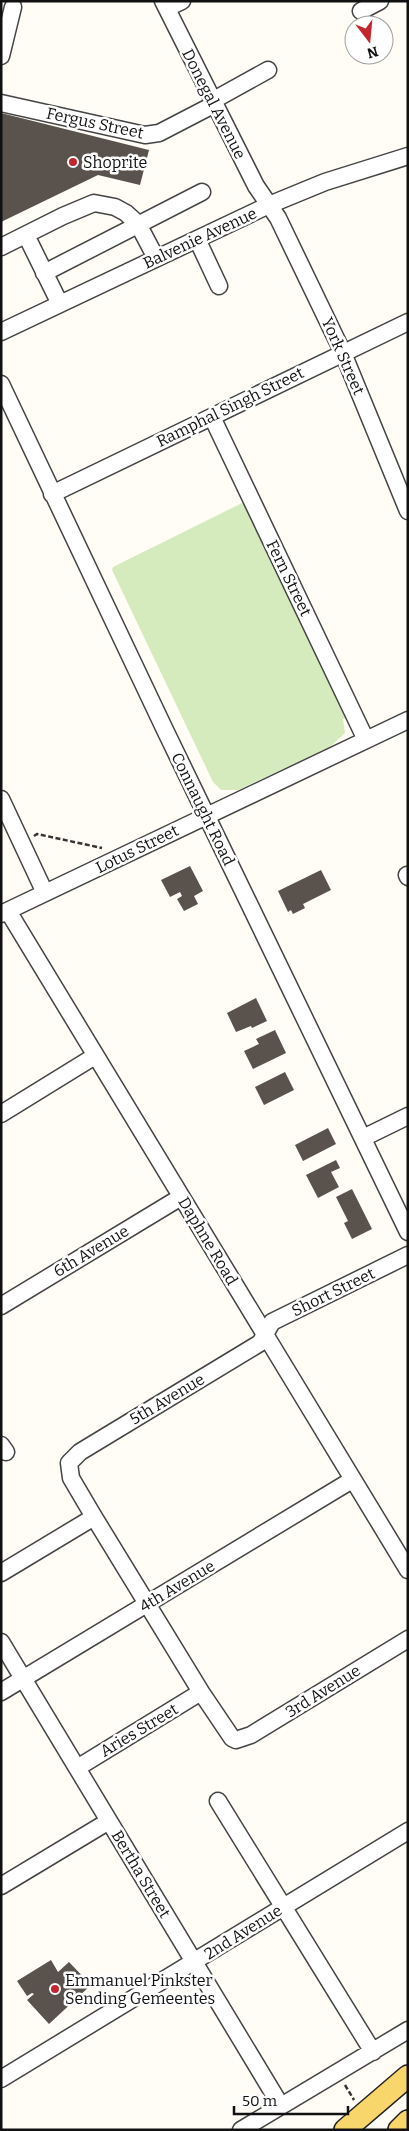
<svg xmlns="http://www.w3.org/2000/svg" width="409" height="2131" viewBox="0 0 409 2131" font-family="Bitter,serif">
<rect width="100%" height="100%" fill="#fffdf5"/>
<path fill="#d5ebbd" d="M244 502 347 717 343 719 345 733 331 746 238 790H221L213 782 112 570 113 567Z"/>
<path fill="#5a524d" d="M1 113 149 150 140 185 98 175 1 222Z
M190 866 203 891 194 896 198 904 184 911 177 899 182 896 180 892 170 897 161 880Z
M321 870 331 890 303 904 305 908 293 914 291 910 288 912 278 891Z
M256 998 267 1021 252 1028 251 1026 236 1032 227 1013Z
M275 1030 286 1053 253 1069 244 1051 259 1044 256 1039Z
M285 1072 294 1090 264 1105 255 1087Z
M328 1128 336 1144 303 1161 295 1145Z
M336 1160 340 1168 331 1172 339 1187 318 1198 306 1175Z
M352 1189 372 1229 352 1239 344 1223 348 1221 336 1197Z
M51 1960 58 1972 69 1962 91 1985 49 2024 27 2000 34 1994 32 1993 27 1996 17 1981Z"/>
<g fill="none" stroke-linecap="round" stroke-linejoin="round">
<defs>
<path id="minor" d="M163 1 256 186 278 218 343 353 408 511
M167 8 182 1
M361 11 380 1
M1 56 13 7
M212 101 268 70
M1 103 145 135 159 133 213 105
M26 235 60 304
M197 239 219 286
M1 247 63 216 94 203 115 207 126 213 138 224 156 258
M44 273 202 192
M1 332 269 205 325 182 408 156
M1 384 165 730 408 1232
M212 417 366 740
M52 494 408 322
M1 799 45 893
M407 875 408 877
M8 911 408 1570
M1 914 408 720
M1 1114 95 1056
M363 1138 408 1116
M408 1255 272 1322 260 1343 80 1452 69 1463 71 1478 94 1517 201 1692 232 1738 236 1740 251 1735 408 1639
M1 1306 181 1197
M1 1445 6 1452
M1 1573 94 1517
M1 1642 281 2106
M1 1692 352 1480
M77 1768 201 1692
M218 1801 373 2052
M1 1886 109 1821
M1 2079 408 1831
M241 2130 408 2030"/>
<path id="major" d="M345 2130 408 2076
M399 2130 408 2121"/>
</defs>
<use href="#minor" stroke="#444" stroke-width="19"/>
<use href="#major" stroke="#222" stroke-width="24"/>
<path stroke="#333" stroke-width="2.5" stroke-dasharray="5 2.5" stroke-linecap="butt" d="M34 836 37 834 102 848
M345 2085 354 2100"/>
<use href="#minor" stroke="#fff" stroke-width="16"/>
<use href="#major" stroke="#f9d66b" stroke-width="21"/>
</g>
<g fill="#c4262e" stroke="#fff" stroke-width="2">
<circle cx="73" cy="162" r="5"/>
<circle cx="55" cy="1989" r="5"/>
</g>
<g text-anchor="middle" dominant-baseline="central" stroke-width="5" stroke-linejoin="round" paint-order="stroke">
<g font-size="16" fill="#111" stroke="#fff">
<text transform="translate(214 104) rotate(63)">Donegal Avenue</text>
<text transform="translate(95 123) rotate(12)">Fergus Street</text>
<text transform="translate(200 238) rotate(-25)">Balvenie Avenue</text>
<text transform="translate(343 356) rotate(66)">York Street</text>
<text transform="translate(230 407) rotate(-26)">Ramphal Singh Street</text>
<text transform="translate(289 578) rotate(64)">Fern Street</text>
<text transform="translate(203 809) rotate(64)">Connaught Road</text>
<text transform="translate(137 849) rotate(-26)">Lotus Street</text>
<text transform="translate(208 1241) rotate(59)">Daphne Road</text>
<text transform="translate(91 1251) rotate(-31)">6th Avenue</text>
<text transform="translate(333 1292) rotate(-26)">Short Street</text>
<text transform="translate(167 1399) rotate(-31)">5th Avenue</text>
<text transform="translate(177 1586) rotate(-31)">4th Avenue</text>
<text transform="translate(323 1691) rotate(-32)">3rd Avenue</text>
<text transform="translate(139 1730) rotate(-31)">Aries Street</text>
<text transform="translate(141 1874) rotate(59)">Bertha Street</text>
<text transform="translate(243 1932) rotate(-32)">2nd Avenue</text>
</g>
<g font-size="16" fill="#111" stroke="#fff" text-anchor="start">
<text x="83" y="162">Shoprite</text>
<text x="65" y="1980">Emmanuel Pinkster<tspan x="65" dy="18">Sending Gemeentes</tspan></text>
</g>
</g>
<rect width="409" height="2131" fill="none" stroke="#111111" stroke-width="5"/>
<g transform="translate(369 40) rotate(164)"><circle r="24" fill="#ffffff" stroke="#a0a0a0"/>
<path d="M0-4L9 19L0 12L-9 19Z" fill="#c4262e"/>
<text y="-8" font-size="14" font-weight="bold" text-anchor="middle" fill="#111111">N</text>
</g>
<path d="M234 2106v8h114v-8" fill="none" stroke="#111111" stroke-width="2.5"/>
<text x="242" y="2106" font-size="15" fill="#111111" stroke="#ffffff" stroke-width="4" paint-order="stroke">50 m</text>
</svg>
